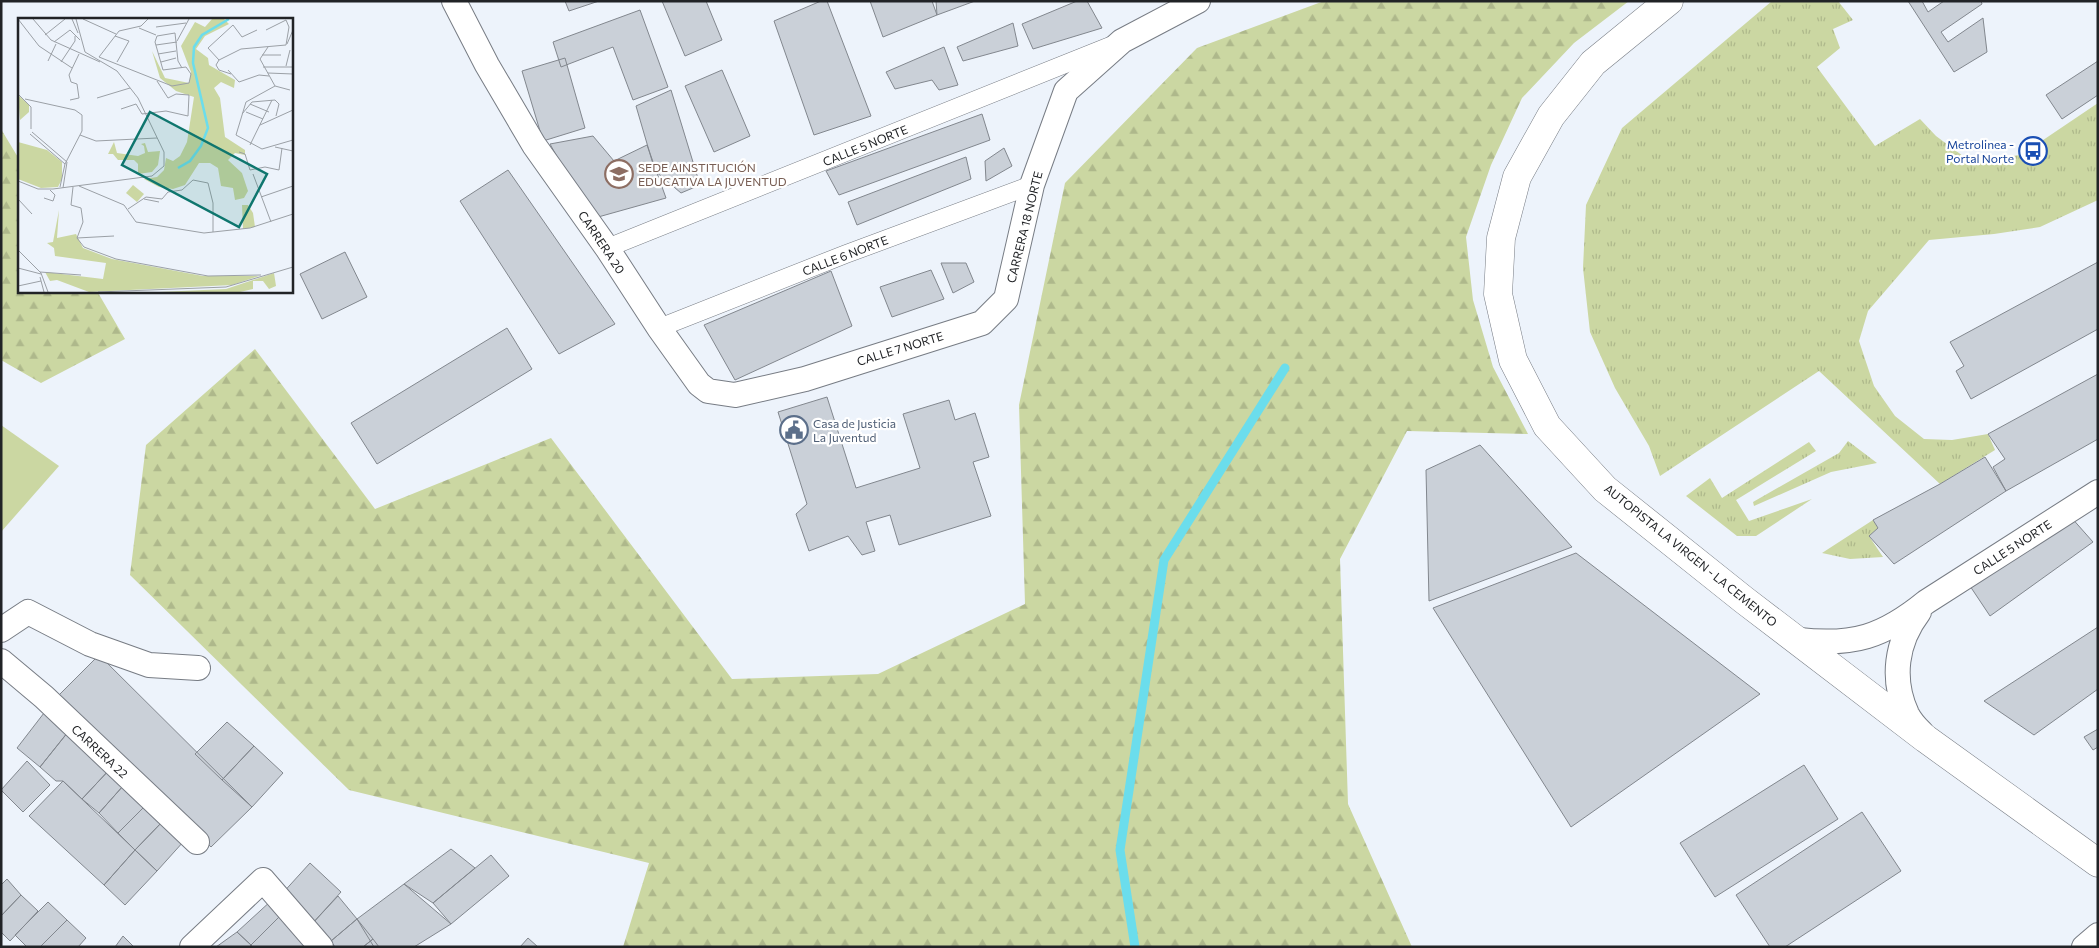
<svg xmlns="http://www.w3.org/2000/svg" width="2099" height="948" viewBox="0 0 2099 948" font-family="Commissioner,sans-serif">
<defs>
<pattern id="grass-tufts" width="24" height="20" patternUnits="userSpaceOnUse" patternTransform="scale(1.25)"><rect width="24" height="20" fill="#cbd7a2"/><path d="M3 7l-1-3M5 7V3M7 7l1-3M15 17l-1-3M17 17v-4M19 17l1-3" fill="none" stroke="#aeb88b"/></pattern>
<pattern id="forest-firs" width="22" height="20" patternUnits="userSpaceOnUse" patternTransform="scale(1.25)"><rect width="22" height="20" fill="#cbd7a2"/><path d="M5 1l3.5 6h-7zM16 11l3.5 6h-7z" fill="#aeb88b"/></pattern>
</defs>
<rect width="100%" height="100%" fill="#edf3fb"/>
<path fill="url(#grass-tufts)" d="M1772 1H1838L1853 20 1833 29 1840 48 1817 67 1875 146 1920 119 1936 136 1963 156 1996 158 2021 155 2098 103V200L2040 227 1994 234 1929 240 1868 311 1859 341 1874 386 1895 416 1924 439 1952 440 1988 434 1995 450 1940 484 1819 371 1660 476 1649 446 1615 388 1590 332 1583 268 1586 205 1622 128Z
M1848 441 1877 463 1831 472 1754 506 1753 502 1839 453Z
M1809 442 1816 451 1736 500 1749 521 1812 499 1756 536H1737L1686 496 1710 478 1722 498Z
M1873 520 1878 528 1869 536 1883 557 1850 559 1822 553Z"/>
<path fill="url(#forest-firs)" d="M1324 1H1629L1574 43 1522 98 1491 165 1466 237 1473 300 1493 367 1528 434 1407 431 1340 559 1348 804 1412 947H623L649 863 349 790 130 575 146 445 255 349 375 509 551 438 732 679 878 674 1025 604 1019 405 1065 183 1197 48Z
M1 129 19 159V291H97L125 339 41 383 1 360Z"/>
<path fill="#cbd7a2" d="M1 425 59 466 1 532Z"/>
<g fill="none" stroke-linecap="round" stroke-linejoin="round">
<path stroke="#6bddec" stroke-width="9" d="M1135 947 1120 850 1164 560 1285 368"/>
</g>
<path fill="#cad0d8" stroke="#82878e" d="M565 1H599L569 11Z
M662 1H706L722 40 685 56Z
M821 1H827L871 116 814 135 774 21Z
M870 1H932L937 15 883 37Z
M936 1H975L937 15Z
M1077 1H1087L1102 28 1033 49 1022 24Z
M1908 1H1922L1928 12 1944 1H1981L1982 4 1941 32 1948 42 1983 18 1987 52 1954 72Z
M640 10 668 87 633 100 613 47 561 67 553 42Z
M1013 23 1018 46 963 61 957 47Z
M944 47 958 85 939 90 932 80 895 89 886 72Z
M565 58 585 128 543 141 522 71Z
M2098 61V95L2062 119 2046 95Z
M722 70 750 136 714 152 685 86Z
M671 90 700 185 681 193 655 171 636 106Z
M982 114 990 140 839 195 826 171Z
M593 136 614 161 647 145 666 198 591 219 550 144Z
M1004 148 1012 166 986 181 985 161Z
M966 157 971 179 857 225 848 202Z
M508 170 615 324 559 354 460 201Z
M345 252 367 297 322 319 300 274Z
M2098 262V329L1971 399 1956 371 1964 366 1950 342Z
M941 263H966L974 282 953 293Z
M931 270 944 299 892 317 880 287Z
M831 271 852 326 735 380 704 325Z
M507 328 532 369 377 464 351 423Z
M2098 374V439L2006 491 1993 467 2005 459 1988 434Z
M827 397 856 488 920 468 903 414 949 400 955 420 975 413 989 457 973 462 991 516 899 545 890 515 866 522 875 551 862 555 848 536 809 551 796 514 807 504 778 412Z
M1480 445 1572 547 1429 601 1426 470Z
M1985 457 2006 491 1894 564 1869 536 1878 528 1873 520 1940 484Z
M2070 516 2093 542 1990 616 1968 583Z
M1576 553 1760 694 1571 827 1433 608Z
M2098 627V689L2034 735 1984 701Z
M99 655 252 807 211 847 58 696Z
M44 713 68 732 40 767 17 748Z
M227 722 254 746 222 780 195 754Z
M2098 729V747L2093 750 2084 737Z
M68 732 111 768 82 799 63 781H56L40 767Z
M254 746 283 773 252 807 222 780Z
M27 761 50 785 23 812 1 790Z
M1804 765 1838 819 1715 897 1680 843Z
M111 768 123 786 99 813 82 799Z
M63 781 135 850 104 885 29 816Z
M123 786 146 805 118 833 99 813Z
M146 805 163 821 135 850 118 833Z
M1862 812 1901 871 1785 947H1770L1736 895Z
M163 821 184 841 157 871 135 850Z
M451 849 475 868 433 903 404 884Z
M135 850 157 871 125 905 104 885Z
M491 855 509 876 451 924 433 903Z
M310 863 341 892 311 925 280 896Z
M7 879 21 895 1 916V885Z
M404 884 451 924 414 947H374L357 919Z
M21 895 38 911 10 941 1 932V916Z
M338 896 357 919 331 941 311 925Z
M272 900 285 911 251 945 237 932Z
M48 902 67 920 40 947H27L15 935Z
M285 911 317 947H253L251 945Z
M357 919 373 939 363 947H335L331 941Z
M67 920 86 938 78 947H40Z
M237 932 251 945 249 947H216Z
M123 936 134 947H115Z
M528 938 538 947H520Z
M373 939 379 947H363Z"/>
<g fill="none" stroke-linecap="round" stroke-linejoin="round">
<defs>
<path id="pedestrian" d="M607 248 1110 46
M659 328 846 254 1032 185"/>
<path id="minor" d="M454 1 487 65 534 145 607 248 659 328 699 384 708 391 735 395 805 379 982 323 1006 299 1032 185 1066 91 1122 41 1198 1
M1919 612C1896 642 1891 679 1907 714 1910 720 1916 727 1921 732
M1 630 28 612 90 644 149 665 198 668
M1799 640C1853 646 1883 637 1926 602L2098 492
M1 661 44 697 197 842
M192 947 263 880 321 947
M2084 947 2098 935"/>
<path id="primary" d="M1669 1 1593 63 1551 116 1517 177 1501 238 1498 294 1513 360 1547 426 1605 489 1744 600 1926 739 2098 863"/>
</defs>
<use href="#pedestrian" stroke="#777c84" stroke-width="19"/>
<use href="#minor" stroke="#777c84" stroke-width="26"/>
<use href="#primary" stroke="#777c84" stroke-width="29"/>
<use href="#pedestrian" stroke="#fff" stroke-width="18"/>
<use href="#minor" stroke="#fff" stroke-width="24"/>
<use href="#primary" stroke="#fff" stroke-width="28"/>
</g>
<defs>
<symbol id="bus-ring" viewBox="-11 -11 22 22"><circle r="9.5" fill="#fff" stroke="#1a4fb4" stroke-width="1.5"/><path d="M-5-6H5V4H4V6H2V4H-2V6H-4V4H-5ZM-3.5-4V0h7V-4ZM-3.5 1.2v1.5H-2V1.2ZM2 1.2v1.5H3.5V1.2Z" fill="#1a4fb4"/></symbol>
<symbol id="school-ring" viewBox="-11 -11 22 22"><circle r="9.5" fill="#fff" stroke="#8d6e63" stroke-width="1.5"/><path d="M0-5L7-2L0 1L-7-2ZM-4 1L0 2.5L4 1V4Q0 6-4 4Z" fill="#8d6e63"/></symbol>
<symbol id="civic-ring" viewBox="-11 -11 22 22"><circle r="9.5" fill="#fff" stroke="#5c6f8a" stroke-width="1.5"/><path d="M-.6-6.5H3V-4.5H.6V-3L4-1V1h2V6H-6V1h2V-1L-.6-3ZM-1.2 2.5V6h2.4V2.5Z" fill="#5c6f8a"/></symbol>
</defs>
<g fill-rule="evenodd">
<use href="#bus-ring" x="2017" y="135" width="32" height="32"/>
<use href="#school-ring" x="603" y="158" width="32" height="32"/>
<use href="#civic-ring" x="778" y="414" width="32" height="32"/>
</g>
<g text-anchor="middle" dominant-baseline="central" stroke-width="4.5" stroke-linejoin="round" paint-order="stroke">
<g font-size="12" fill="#164399" stroke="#fff" text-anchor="end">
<text x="2014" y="144">Metrolinea -<tspan x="2014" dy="14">Portal Norte</tspan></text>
</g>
<g font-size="12" fill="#212326" stroke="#fff">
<text transform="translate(865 145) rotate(-22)">CALLE 5 NORTE</text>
<text transform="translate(1024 227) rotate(-76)">CARRERA 18 NORTE</text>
<text transform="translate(602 242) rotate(56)">CARRERA 20</text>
<text transform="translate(845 255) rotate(-21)">CALLE 6 NORTE</text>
<text transform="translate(900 348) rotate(-17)">CALLE 7 NORTE</text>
<text transform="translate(2012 547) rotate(-33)">CALLE 5 NORTE</text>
<text transform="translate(1691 555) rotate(39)">AUTOPISTA LA VIRGEN - LA CEMENTO</text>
<text transform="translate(100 751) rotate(43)">CARRERA 22</text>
</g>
<g font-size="12" fill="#785e54" stroke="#fff" text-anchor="start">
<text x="638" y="167">SEDE AINSTITUCIÓN<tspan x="638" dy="14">EDUCATIVA LA JUVENTUD</tspan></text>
</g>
<g font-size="12" fill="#4e5e75" stroke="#fff" text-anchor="start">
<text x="813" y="423">Casa de Justicia<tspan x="813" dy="14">La Juventud</tspan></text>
</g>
</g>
<g transform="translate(18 18)">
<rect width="275" height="275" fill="#edf3fb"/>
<path d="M96 124 99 135 120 138 127 135 126 128 123 126 127 125 130 134 142 133 140 147 134 154 120 156V146L116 142H100L95 136H90Z" fill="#cbd7a2"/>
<path d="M194 1H206L211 6 187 18 178 31 190 40 191 47 217 62 216 70 203 64 196 70 202 80 207 119 227 132V137L217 135 210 142 224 155 230 173 226 180 217 182 215 170 203 168 200 150 192 145H181L167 167 155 171 141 169 126 161 139 159 146 152 148 140 155 143 162 138 169 124 176 79 158 73 142 60 134 33 147 60 171 65 173 54 163 28 177 4 187 9ZM0 124 29 132 44 144V161L40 169 23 170 0 161ZM224 187H230L235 195 237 209 225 211ZM41 192 39 220 58 216 65 230 94 241 185 258H241L214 267 71 274 39 262 32 263 27 254 85 261 88 245 37 238 36 230 29 225 35 224ZM256 255 258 268 251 271 245 263H235V271L222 274H141L208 271Z" fill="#cbd7a2"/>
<path d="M0 77 11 87V94L2 102ZM115 167 126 176 119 184 108 175Z" fill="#cbd7a2"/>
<path fill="none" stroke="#6bddec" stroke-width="2.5" d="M160 150 172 143 183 128 190 110 175 45 176 29 184 17 211 1"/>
<path fill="none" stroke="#9ba0a6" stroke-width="1" d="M0 1 21 28 54 50M15 1 33 22 82 44M54 1 60 15M65 1 98 16M138 9 168 5M121 10 138 17M248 12 268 2 271 9 268 27M27 17 47 1M97 18 111 23 99 44M139 18 157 15 160 43 164 50M159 23 171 1M36 24 52 12 62 22M269 26 275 12M138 27 159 24M250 29 242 41 257 68 228 84 218 117 244 131 275 122M0 31V61M140 36 158 33M244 37H263M81 39 154 68 171 65 173 56 168 49 145 52 137 24 139 18M81 39 101 13 123 8 130 1M201 42 190 30 215 7 224 19 239 12M30 43 38 26M43 44 57 23V18M143 44 158 40M268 48 272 32M245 49H275M210 52 221 64 241 57 251 58M250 55 275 56M213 56 201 52 198 47 201 42 223 31 268 27M257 68 272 72M0 76 13 89V111M79 80 112 70M7 81 57 92 64 97V113L47 146 42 169M52 82 61 80 59 66 53 64 51 57 61 36M232 86 251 94M103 91 118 86 124 96 148 93 170 98 171 77 158 76 150 80 139 63M228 94 245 101M224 96 234 84 257 82 261 86 258 98M242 107 275 92M14 114 49 144 45 170M12 116 47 146M62 117 78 123 139 120M232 127 254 82M257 129 275 133M221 134 227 136 232 152 247 149 261 152 264 130M235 156 253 204M0 163 20 171H35L134 158 146 148V134L120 80 99 53 67 34 58 1M61 168 106 187 118 204 186 215 232 210 275 196M55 169 53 187 63 190 65 204 59 220M243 179 275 168M26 180 35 183 37 177 32 172M0 181 14 196M126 181 141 184M110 191 128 179 144 181 150 174 164 172 175 162 190 165 195 185V214M59 220 66 229 98 241 190 258 243 257M59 220 96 218M0 232 23 255 30 274M0 250 23 256M22 254 63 257M22 259 26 274M0 268 23 263M80 274 208 269 275 249"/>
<path fill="#0f766e" fill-opacity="0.15" stroke="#0f766e" stroke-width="2.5" d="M132 94 249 156 221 209 104 147Z"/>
<rect width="275" height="275" fill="none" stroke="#212326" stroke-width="2.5"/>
</g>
<rect width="2099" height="948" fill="none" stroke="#212326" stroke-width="5"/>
</svg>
